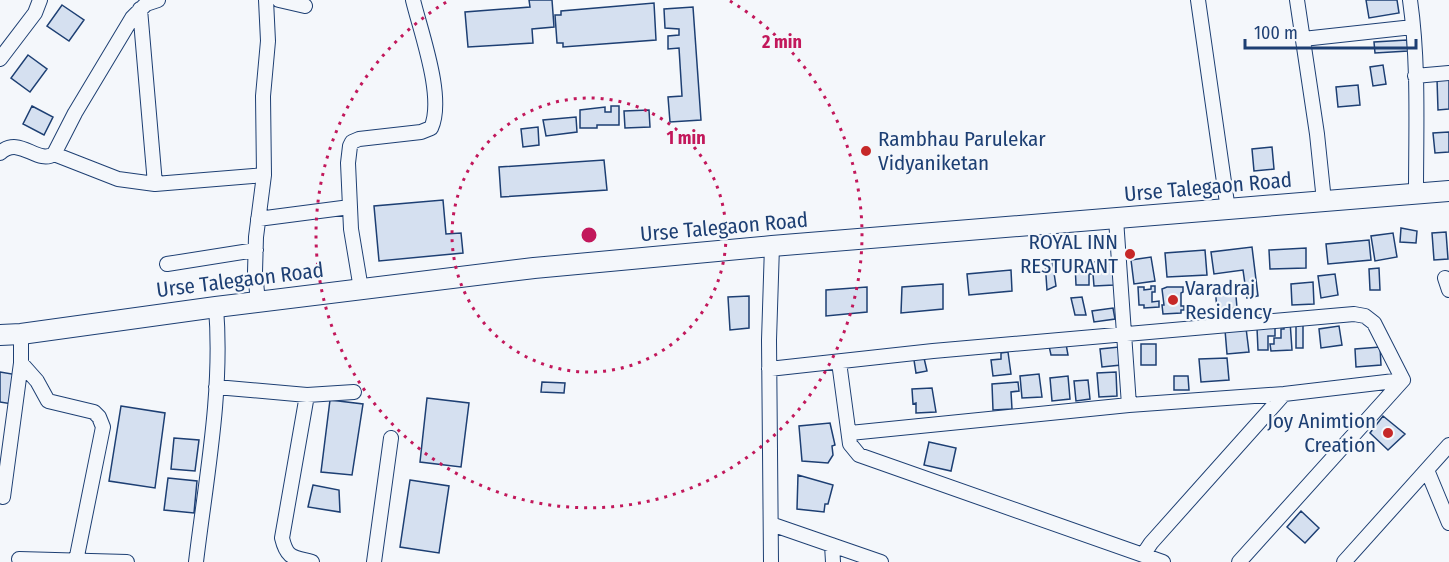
<svg xmlns="http://www.w3.org/2000/svg" width="1449" height="562" viewBox="0 0 1449 562" font-family="'Fira Sans Condensed',sans-serif">
<rect width="100%" height="100%" fill="#f4f7fb"/>
<path fill="#d5e0f0" stroke="#1d3f73" stroke-width="1.5" d="M529 0H552L554 27 532 29 533 43 468 47 465 12 530 7Z
M1366 0H1397L1399 13 1369 18Z
M654 3 656 40 563 47V43H557L555 15H561V11Z
M62 5 84 20 69 41 47 26Z
M693 7 701 120 670 122 668 97 682 96 679 48 668 49V36L679 35V29L665 28 664 9Z
M1407 40 1408 51 1375 53 1374 42Z
M28 55 47 69 30 92 11 78Z
M1383 65 1386 84 1373 86 1370 67Z
M1437 79H1449V109L1438 110Z
M1358 85 1360 105 1338 107 1336 87Z
M32 106 53 117 44 135 23 124Z
M611 106H619V125H597V128H580V110L605 107V112H611Z
M649 110 650 127 625 128 624 111Z
M576 117 577 132 546 136 543 120Z
M538 127 539 145 523 147 521 129Z
M1449 132V152L1435 153 1433 133Z
M1272 147 1274 169 1254 171 1252 149Z
M604 160 607 190 501 197 499 167Z
M443 200 446 234 461 233 463 253 379 261 374 206Z
M1401 228 1417 231 1416 243 1400 242Z
M1446 232 1448 259 1434 260 1432 233Z
M1393 233 1397 257 1375 261 1371 236Z
M1369 240 1371 260 1328 264 1326 244Z
M1252 247 1258 296 1247 298 1243 270 1214 274 1211 252Z
M1306 248V268L1270 269 1269 250Z
M1205 250 1207 275 1167 277 1165 253Z
M1151 257 1155 281 1134 284 1131 260Z
M1052 260 1056 286 1047 290 1045 261Z
M1113 261 1114 285 1094 286 1093 274H1089V285H1076L1075 263Z
M1379 268 1380 290H1370L1369 269Z
M1011 270 1012 291 969 295 967 274Z
M1335 274 1338 295 1321 298 1318 276Z
M1313 282 1314 304 1292 305 1291 284Z
M943 284V309L901 313 902 287Z
M1235 284 1237 308 1217 310 1215 286Z
M1151 286H1155V292H1152V302L1159 301V307L1144 308V305H1139L1138 287H1144V290L1151 289Z
M867 287V312L826 316V290Z
M1167 287H1183V292L1181 293V306H1184V310H1181V313L1163 314 1162 305H1164L1162 289Z
M749 296V328L730 330 728 297Z
M1082 297 1086 315H1075L1071 298Z
M1113 308 1115 319 1094 322 1092 311Z
M1290 321 1292 350 1271 351 1270 344H1274V338H1281V329H1284V322Z
M1303 323V348H1296V324Z
M1339 326 1342 345 1321 348 1319 329Z
M1275 327V336H1268V350H1258L1257 328Z
M1246 328 1249 352 1227 354 1225 330Z
M1066 344 1068 355H1051L1049 346Z
M1141 344H1156V365H1141Z
M1119 347 1121 365 1102 367 1100 349Z
M1380 347 1381 365 1356 367 1355 349Z
M1008 352 1011 374 993 376 991 360 1001 359V353Z
M924 358 927 371 916 373 914 360Z
M1227 358 1229 380 1201 382 1199 359Z
M0 372 18 375 12 404 0 402Z
M1116 372 1117 396 1099 397 1097 373Z
M1039 374 1042 397 1022 398 1020 376Z
M1068 376 1070 399 1052 401 1050 378Z
M1174 376H1188L1189 390H1174Z
M1088 380 1090 399 1076 401 1074 381Z
M542 382 565 383 564 393 541 392Z
M1018 382 1019 391 1011 392 1012 409 993 410 992 384Z
M932 388 936 412 916 413V403L913 404 912 389Z
M427 398 469 403 461 467 420 462Z
M330 400 363 404 352 475 321 472Z
M121 406 165 413 155 488 109 481Z
M1383 416 1405 434 1388 450 1370 433Z
M830 423 835 445 832 446 833 455 828 463 802 461 799 426Z
M174 438 199 440 195 471 171 469Z
M929 442 956 448 951 471 924 465Z
M798 475 833 485 828 504H825L824 512 797 509Z
M168 478 197 481 194 513 164 510Z
M410 480 449 486 439 553 400 547Z
M313 485 339 490 340 512 308 507Z
M1301 511 1319 528 1305 543 1287 527Z"/>
<g fill="none" stroke-linecap="round" stroke-linejoin="round">
<defs>
<path id="minor" d="M279 0 305 6
M1198 0 1228 210
M1297 0 1317 134 1324 201
M1410 0C1419 63 1416 129 1416 193
M140 9 155 184
M1303 39 1413 27
M0 59 35 13 40 0
M1415 76 1449 73
M0 153C20 135 37 165 54 154L75 113 132 18 146 4 158 0
M54 154 118 179 155 184 264 175
M258 219 350 207
M1116 219 1129 405
M167 264 256 250
M1445 278 1449 290
M361 289 351 229 348 163 350 146 352 142 359 139 421 132 431 128C445 98 421 33 413 0
M258 302 255 272 256 237 264 175 263 96 268 41 266 0
M21 334V363L37 381 48 401 94 412 99 417 103 427 76 561
M839 362 850 444 859 455 1163 562
M769 369 933 351 1354 314 1365 316 1374 323 1403 380 1239 562
M216 387 307 395 354 392
M307 395 282 538C287 559 293 557 312 562
M850 433 1129 405 1284 394 1403 380
M1427 470 1449 523
M3 497 21 363
M771 524 881 562
M832 545 833 562
M1143 555 1151 543 1284 394
M19 559 127 562
M196 562C206 478 223 392 216 307
M374 562 391 438
M771 562 769 340 772 246
M1344 562 1449 445"/>
<path id="highway" d="M0 335 21 334 216 307 534 268 772 246 1449 191"/>
</defs>
<use href="#minor" stroke="#1d3f73" stroke-width="16"/>
<use href="#highway" stroke="#1d3f73" stroke-width="22"/>
<use href="#minor" stroke="#f4f7fb" stroke-width="14"/>
<use href="#highway" stroke="#f4f7fb" stroke-width="20"/>
</g>
<g fill="none" stroke="#c2185b" stroke-width="3" stroke-dasharray="3 6">
<circle cx="589" cy="235" r="137"/>
<path d="M730 1A273 273 0 1 1 448 1"/>
</g>
<g fill="#c62828" stroke="#f4f7fb" stroke-width="2">
<circle cx="866" cy="151" r="6"/>
<circle cx="1130" cy="254" r="6"/>
<circle cx="1173" cy="300" r="6"/>
<circle cx="1388" cy="433" r="6"/>
</g>
<g text-anchor="middle" dominant-baseline="central" stroke-width="4.5" stroke-linejoin="round" paint-order="stroke">
<g font-size="21" fill="#1d3f73" stroke="#f4f7fb" text-anchor="start">
<text x="878" y="139">Rambhau Parulekar<tspan x="878" dy="24">Vidyaniketan</tspan></text>
<text x="1118" y="242" text-anchor="end">ROYAL INN<tspan x="1118" dy="24">RESTURANT</tspan></text>
<text x="1185" y="288">Varadraj<tspan x="1185" dy="24">Residency</tspan></text>
<text x="1376" y="421" text-anchor="end">Joy Animtion<tspan x="1376" dy="24">Creation</tspan></text>
</g>
<g font-size="21" fill="#1d3f73" stroke="#f4f7fb">
<text transform="translate(1208 187) rotate(-5)">Urse Talegaon Road</text>
<text transform="translate(724 227) rotate(-5)">Urse Talegaon Road</text>
<text transform="translate(240 280) rotate(-7)">Urse Talegaon Road</text>
</g>
</g>
<circle cx="589" cy="235" r="9" fill="#c2185b" stroke="#f4f7fb" stroke-width="3"/>
<g font-size="18" text-anchor="middle" font-weight="bold" fill="#c2185b" stroke="#f4f7fb" stroke-width="4.5" stroke-linejoin="round" paint-order="stroke">
<text x="782" y="48">2 min</text>
<text x="686" y="144">1 min</text>
</g>
<path d="M1245 39v9h171v-9" fill="none" stroke="#1d3f73" stroke-width="3"/>
<text x="1254" y="39" font-size="18" fill="#1d3f73" stroke="#f4f7fb" stroke-width="4.5" paint-order="stroke">100 m</text>
</svg>
